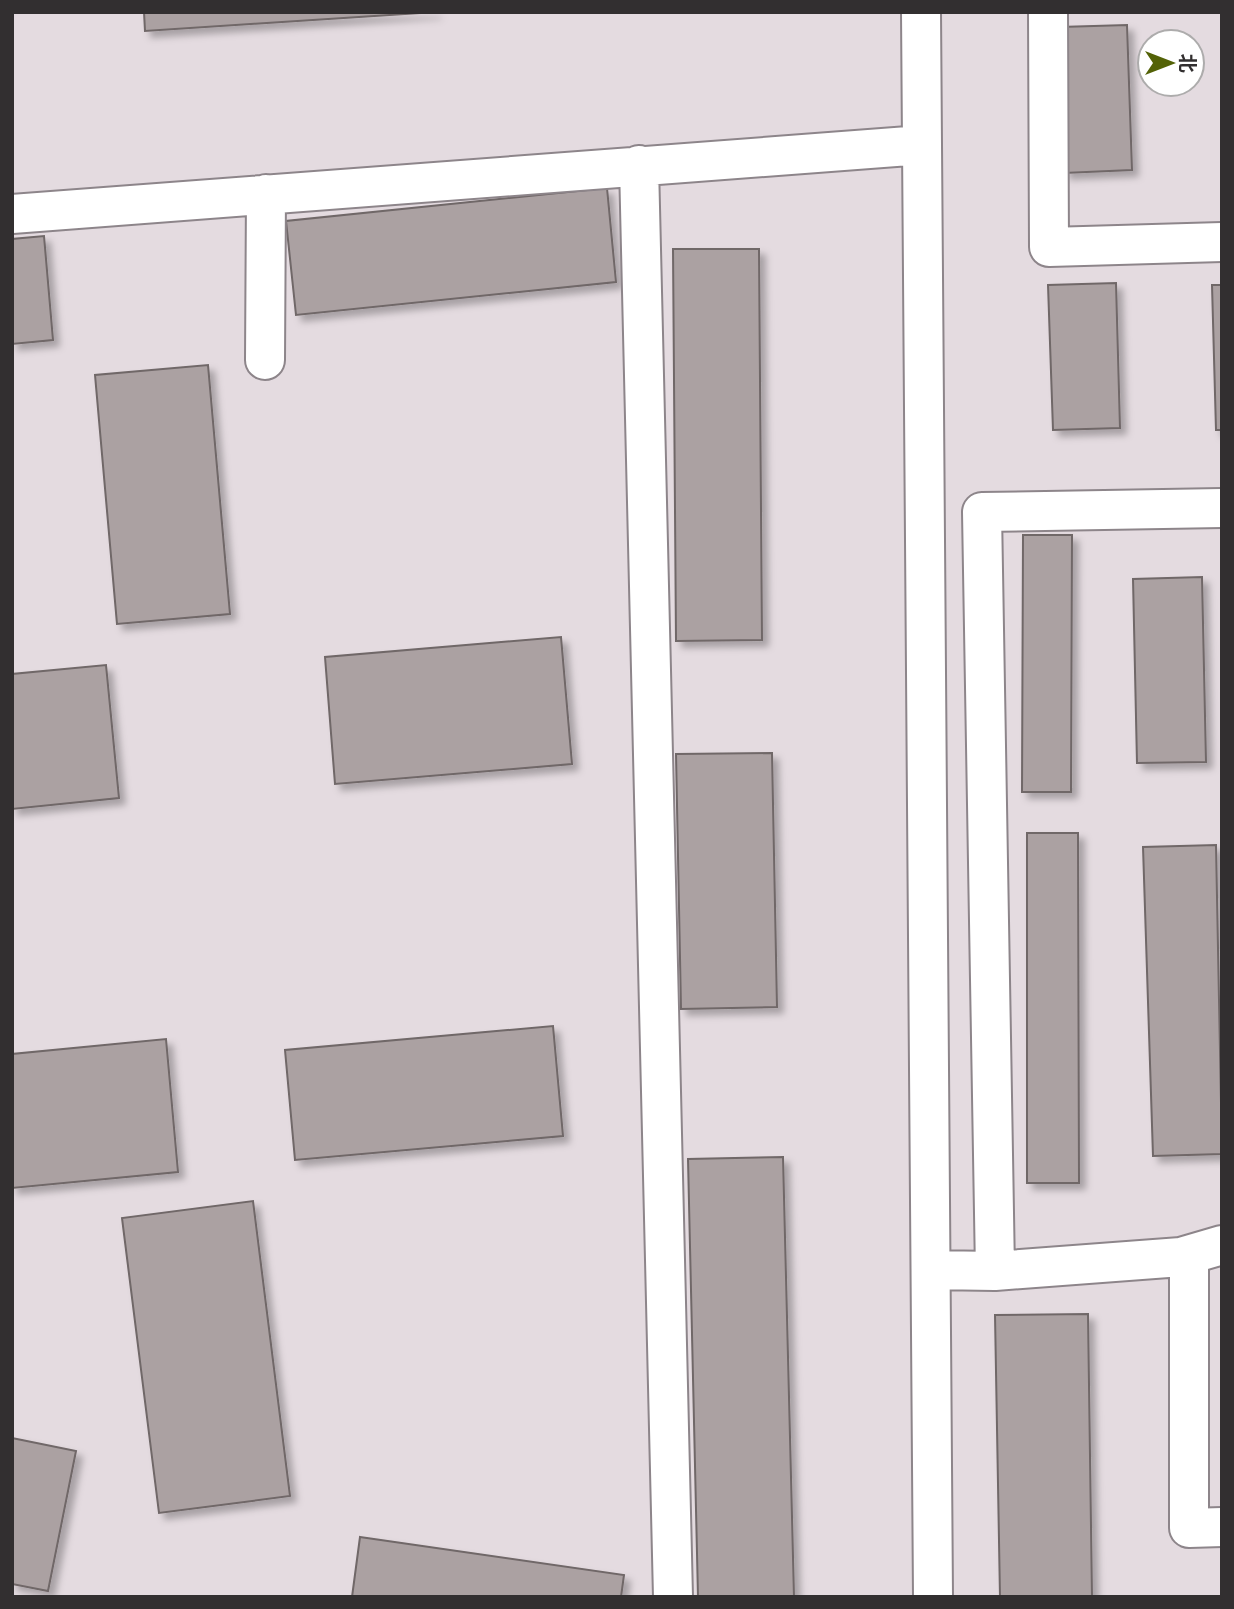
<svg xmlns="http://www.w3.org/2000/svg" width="1234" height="1609" viewBox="0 0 1234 1609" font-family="'DM Sans','Noto Sans SC',sans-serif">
<defs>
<filter id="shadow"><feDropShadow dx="6" dy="6" stdDeviation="3.5" flood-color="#0004"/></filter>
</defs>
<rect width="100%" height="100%" fill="#e4dbe0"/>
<path fill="#aba1a2" stroke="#706768" stroke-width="2" filter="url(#shadow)" d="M144 12H436L145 31Z
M1127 25 1132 170 1064 173 1060 27Z
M607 188 616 282 296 315 286 221Z
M44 236 53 340 12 344V239Z
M673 249H759L762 640 676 641Z
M1116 283 1120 428 1053 430 1048 285Z
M1212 285H1222V430H1216Z
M208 365 230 614 117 624 95 375Z
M1023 535H1072L1071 792H1022Z
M1202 577 1206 762 1137 763 1133 579Z
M561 637 572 764 335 784 325 657Z
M106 665 119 798 12 809V674Z
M772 753 777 1007 681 1009 676 754Z
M1027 833H1078L1079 1183H1027Z
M1216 845 1222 1154 1153 1156 1143 847Z
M553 1026 563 1136 295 1160 285 1050Z
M166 1039 178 1172 12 1188V1054Z
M783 1157 794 1597H698L688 1159Z
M253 1201 290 1496 159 1513 122 1218Z
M1088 1314 1092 1597H1000L995 1315Z
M12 1438 76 1451 48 1591 12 1584Z
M360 1537 624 1575 621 1597H352Z"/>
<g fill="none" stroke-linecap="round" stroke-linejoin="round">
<defs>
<path id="minor" d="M921 12 933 1597
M1048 12 1049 247 1222 242
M639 165 673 1597
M12 214 922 145
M265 360 266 194
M1189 1255V1528L1222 1527
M931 1270 995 1271 1181 1257 1222 1245
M995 1271 982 512 1222 508"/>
</defs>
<use href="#minor" stroke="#8d858a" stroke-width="42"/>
<use href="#minor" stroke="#fff" stroke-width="38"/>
</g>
<rect width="1234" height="1609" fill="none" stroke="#322f30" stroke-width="28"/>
<g transform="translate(1171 63) rotate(90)"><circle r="33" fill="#ffffff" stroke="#adacac" stroke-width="2"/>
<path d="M0-5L12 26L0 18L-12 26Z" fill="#536207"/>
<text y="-10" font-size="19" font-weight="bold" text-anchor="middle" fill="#322f30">北</text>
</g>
</svg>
